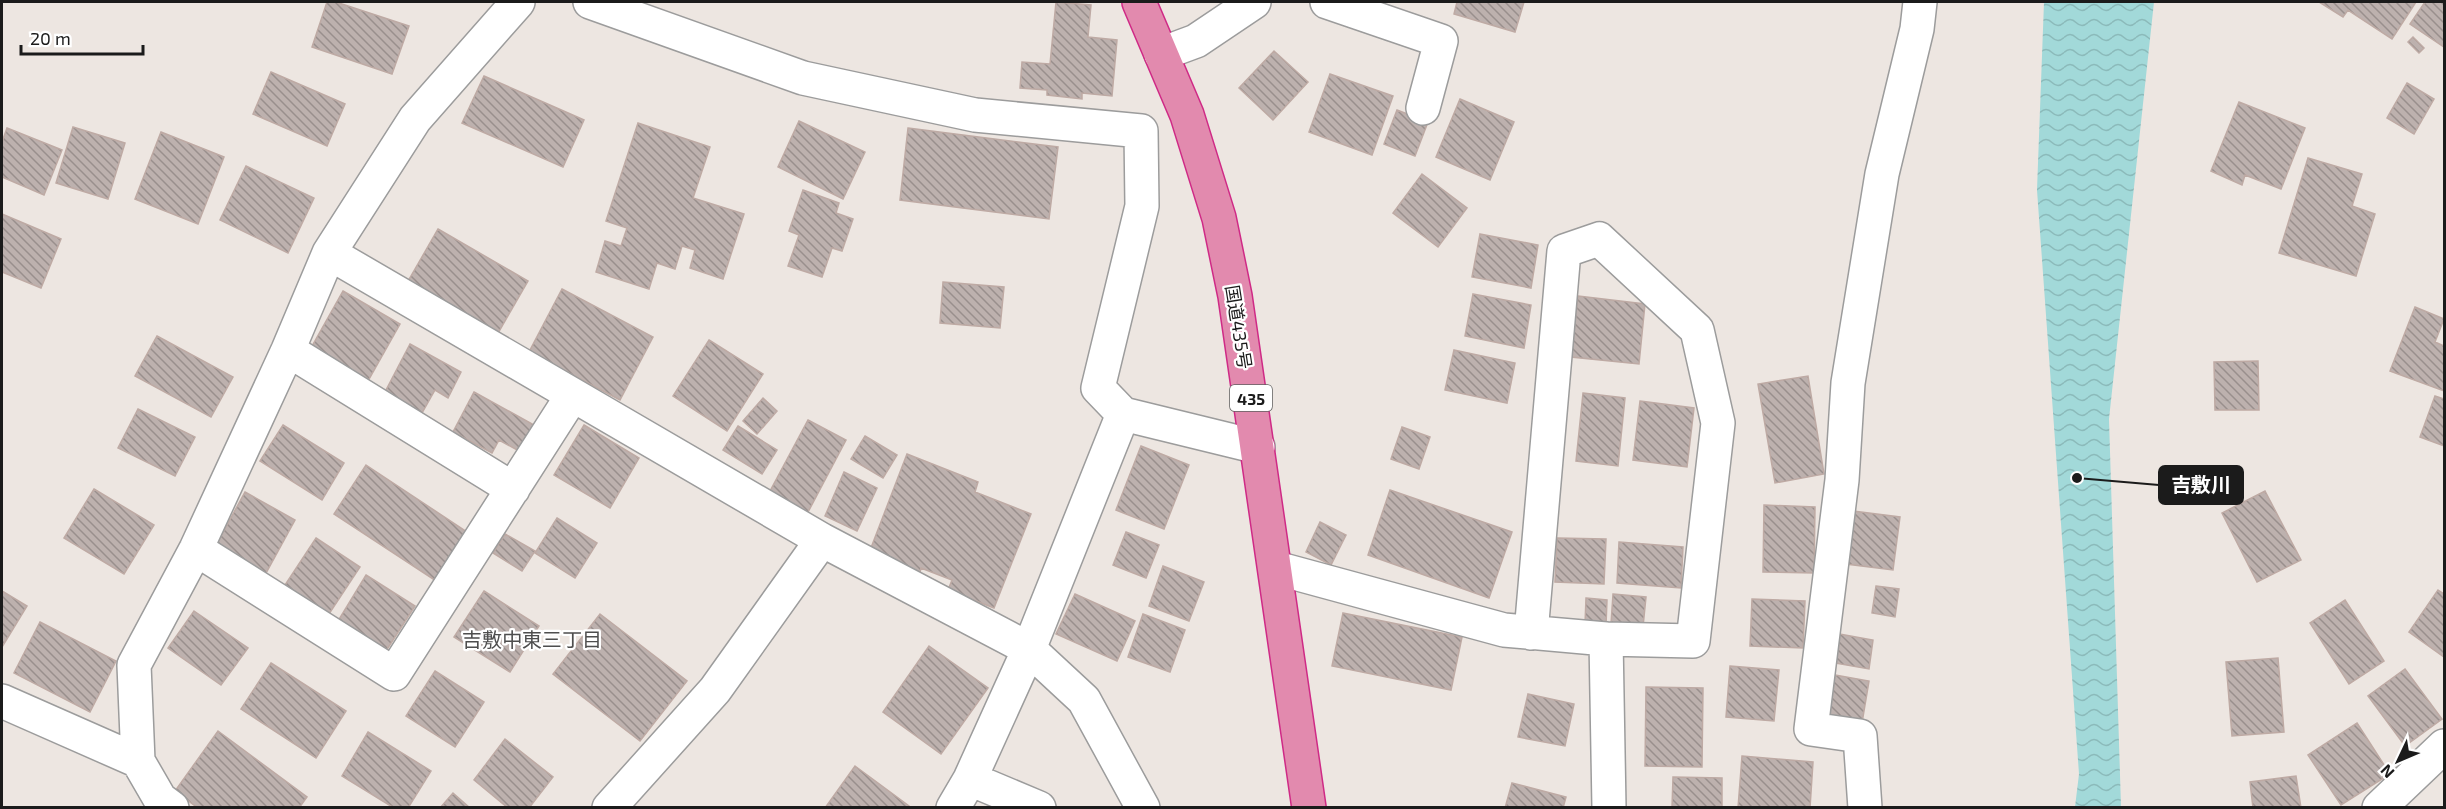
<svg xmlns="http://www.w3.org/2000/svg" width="2446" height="809" viewBox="0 0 2446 809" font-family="'Exo 2','Noto Sans JP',sans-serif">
<defs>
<pattern id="water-waves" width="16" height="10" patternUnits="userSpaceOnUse" patternTransform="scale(1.5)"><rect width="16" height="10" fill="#a2d9d9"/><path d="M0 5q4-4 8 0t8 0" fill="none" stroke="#8bbaba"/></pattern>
<pattern id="building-back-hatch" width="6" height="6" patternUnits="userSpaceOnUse" patternTransform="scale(1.5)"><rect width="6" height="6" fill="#bdb1ae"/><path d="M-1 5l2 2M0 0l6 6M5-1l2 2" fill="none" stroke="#998f8d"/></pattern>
</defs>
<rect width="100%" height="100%" fill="#ede6e1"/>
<path fill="url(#water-waves)" d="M2044 2H2154L2109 419 2121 807H2075L2079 774 2037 190Z"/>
<path fill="url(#building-back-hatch)" stroke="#beaaa4" stroke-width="1.5" d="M327 2H336L409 26 392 74 312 47Z
M1056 2 1091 5 1088 37 1117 40 1112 96 1082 93V99L1047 95V90L1020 88 1022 62 1050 64Z
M1457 2H1524L1515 32 1454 14Z
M2319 2H2416L2392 39 2348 10 2343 17Z
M2425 2H2444V47L2410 24Z
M2413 37 2424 48 2419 53 2408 42Z
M1274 51 1308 82 1273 120 1239 88Z
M271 72 345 104 327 146 253 114Z
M1330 74 1393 96 1372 155 1309 132Z
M484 76 584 120 563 167 462 123Z
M2407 83 2434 99 2414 134 2387 118Z
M1460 99 1514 122 1490 180 1436 157Z
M2239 102 2305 128 2281 189 2245 175 2242 185 2211 171Z
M1397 110 1428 122 1415 156 1384 144Z
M799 121 865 152 843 199 778 167Z
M638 123 710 147 693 198 744 214 723 279 690 268 695 250 682 246 675 269 657 263 649 289 596 272 605 241 621 246 627 228 606 221Z
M73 127 125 143 108 199 56 183Z
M7 128 62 150 44 195 2 177V142Z
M908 128 1058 147 1049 219 900 200Z
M161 132 224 157 198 224 135 199Z
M2308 158 2362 174 2352 206 2375 214 2356 276 2279 253Z
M246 166 314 198 288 253 220 220Z
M1422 174 1467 208 1438 247 1393 213Z
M803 190 839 203 836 213 853 219 842 251 832 248 822 277 788 266 799 235 789 231Z
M2 214 61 239 41 288 2 272Z
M438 229 528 281 497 335 407 283Z
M1480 234 1538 245 1531 288 1472 277Z
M943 282 1004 287 1000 328 940 323Z
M562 289 653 337 620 400 529 352Z
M343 291 400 324 368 381 311 348Z
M1473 294 1531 305 1524 348 1465 336Z
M1578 296 1645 304 1639 364 1571 357Z
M2415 307 2444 319 2435 342 2444 346V391L2390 371Z
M157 336 233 377 211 417 135 376Z
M709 340 763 374 727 431 673 396Z
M410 344 461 372 448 398 435 390 422 413 385 392Z
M1454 350 1515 363 1507 403 1445 390Z
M2258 361 2259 410H2215L2214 362Z
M1808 376 1824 474 1775 483 1758 384Z
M474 392 534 425 519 451 499 440 492 453 453 432Z
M1583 393 1625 398 1618 466 1576 461Z
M2435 396 2444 399V446L2420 437Z
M763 398 777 411 757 434 743 421Z
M1640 401 1694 408 1687 467 1633 460Z
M138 409 195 437 175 476 118 448Z
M808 420 846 440 807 514 769 493Z
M283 425 344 463 322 500 260 461Z
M584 425 639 458 610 508 554 475Z
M738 426 777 450 762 474 723 450Z
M1402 427 1430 437 1419 469 1391 459Z
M865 436 897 455 883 478 851 459Z
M1141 446 1189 465 1164 529 1116 510Z
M907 454 978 482 975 492 1031 514 994 608 948 590 952 580 921 568 920 572 869 553Z
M366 465 467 532 436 581 334 514Z
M844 472 877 488 857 531 825 516Z
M94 489 154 525 124 574 64 538Z
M1390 490 1512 532 1489 598 1368 555Z
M2265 491 2301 560 2257 582 2222 513Z
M245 492 295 520 265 575 215 547Z
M1764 505 1815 507 1814 573 1763 572Z
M1853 511 1900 517 1893 570 1846 564Z
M557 518 597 543 575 578 535 553Z
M1320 522 1346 535 1331 565 1306 552Z
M1126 532 1159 545 1146 578 1113 565Z
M505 534 535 551 522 571 493 553Z
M316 538 360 567 327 617 283 588Z
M1557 538 1606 539 1604 584 1555 582Z
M1619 542 1683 547 1681 588 1617 583Z
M1163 566 1204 582 1189 621 1149 606Z
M366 575 415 606 386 651 338 621Z
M1876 586 1899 589 1895 617 1872 613Z
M2438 590 2444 594V657L2409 632Z
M2 591 27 606 2 647Z
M484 591 539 626 510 672 454 637Z
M1075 594 1135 621 1117 661 1056 634Z
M1613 594 1646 597 1643 627 1611 624Z
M1586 598 1607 600 1606 625 1585 624Z
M1752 599 1805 601 1803 648 1750 646Z
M2345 600 2384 661 2349 684 2310 623Z
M194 611 248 648 221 685 168 648Z
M1343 613 1462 637 1451 690 1332 666Z
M600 614 687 681 640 741 553 674Z
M1143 614 1185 630 1170 672 1128 657Z
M40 622 116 661 90 712 14 673Z
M1834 633 1873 640 1869 669 1829 662Z
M929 646 988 688 941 754 883 712Z
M2278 658 2284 732 2232 736 2226 662Z
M271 663 346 711 316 758 241 709Z
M1730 666 1779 670 1774 721 1726 717Z
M2405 669 2442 719 2405 746 2368 696Z
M435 671 484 702 455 747 406 716Z
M1824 673 1869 681 1862 723 1816 715Z
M1646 687 1703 688 1702 767 1645 766Z
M1528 694 1574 704 1565 746 1518 737Z
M2357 723 2390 774 2341 805 2308 755Z
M218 731 307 797 299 808H198L175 791Z
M368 732 431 771 408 808H394L342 776Z
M505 739 553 777 529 808H508L474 780Z
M1742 756 1813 762 1810 808H1738Z
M855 766 909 806 908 808H825Z
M2296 776 2301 808H2253L2250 782Z
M1673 777 1722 778V808H1672Z
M1512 783 1566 797 1563 808H1505Z
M453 793 470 808H440Z"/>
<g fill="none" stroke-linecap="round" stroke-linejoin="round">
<defs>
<path id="street" d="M590 2 803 78 975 115 1141 131 1142 206 1098 388 1123 414
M1327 2 1441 41 1423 108
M1161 54 1196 41 1254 2
M329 253 822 540 1029 649 1084 700 1143 808
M288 350 513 489
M196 549 394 674 572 396
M1276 568 1504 630 1606 639 1609 808
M1531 633 1564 251 1599 239 1697 330 1718 423 1693 641 1606 639
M2 701 138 761
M970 779 1039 808
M172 808 160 799 138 761 134 665 196 549 288 350 329 253 415 119 518 2
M609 808 715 690 822 540
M953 808 970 779 1029 649 1123 414 1258 447
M1865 808 1860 736 1811 729 1842 480 1848 383 1882 174 1917 29 1920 2
M2379 808 2444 746"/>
<path id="highway" d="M1139 2 1187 115 1219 218 1235 296 1309 808"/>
</defs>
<use href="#street" stroke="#9c9c9c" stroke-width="36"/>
<use href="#highway" stroke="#cf2a86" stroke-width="36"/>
<use href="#street" stroke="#fff" stroke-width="33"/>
<use href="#highway" stroke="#e28aae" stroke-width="33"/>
</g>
<g text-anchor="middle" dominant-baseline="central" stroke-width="4.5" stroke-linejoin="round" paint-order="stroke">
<rect fill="#fff" stroke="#5f5f5f" stroke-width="1.5" x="1230" y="385" width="42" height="26" rx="4.5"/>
<g font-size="16" font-weight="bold" fill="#1b1b1b">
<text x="1251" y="398">435</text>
</g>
<g font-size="18" fill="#1b1b1b" stroke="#fff">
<text transform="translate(1239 327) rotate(81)">国道435号</text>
</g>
<g font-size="20" fill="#4e4e4e" stroke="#fff">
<text x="532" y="639">吉敷中東三丁目</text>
</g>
</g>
<path fill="none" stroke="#1b1b1b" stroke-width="2" d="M2077 478L2159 485"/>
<circle fill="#1b1b1b" stroke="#fff" stroke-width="2" cx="2077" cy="478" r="6"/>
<rect fill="#1b1b1b" stroke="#1b1b1b" stroke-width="2" x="2159" y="466" width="84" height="38" rx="6"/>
<g font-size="20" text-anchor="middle" font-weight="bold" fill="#fff">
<text x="2201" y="492">吉敷川</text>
</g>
<rect width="2446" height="809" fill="none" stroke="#1b1b1b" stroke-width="6"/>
<g transform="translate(2398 761) rotate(226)" stroke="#ffffff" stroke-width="4.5" paint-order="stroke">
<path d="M0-4.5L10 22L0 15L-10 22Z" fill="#1b1b1b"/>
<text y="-9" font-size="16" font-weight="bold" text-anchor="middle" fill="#1b1b1b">N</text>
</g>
<path d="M21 45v9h122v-9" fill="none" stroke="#1b1b1b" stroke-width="3"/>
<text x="30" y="45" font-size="18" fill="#1b1b1b" stroke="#ffffff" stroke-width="4.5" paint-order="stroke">20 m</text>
</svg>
